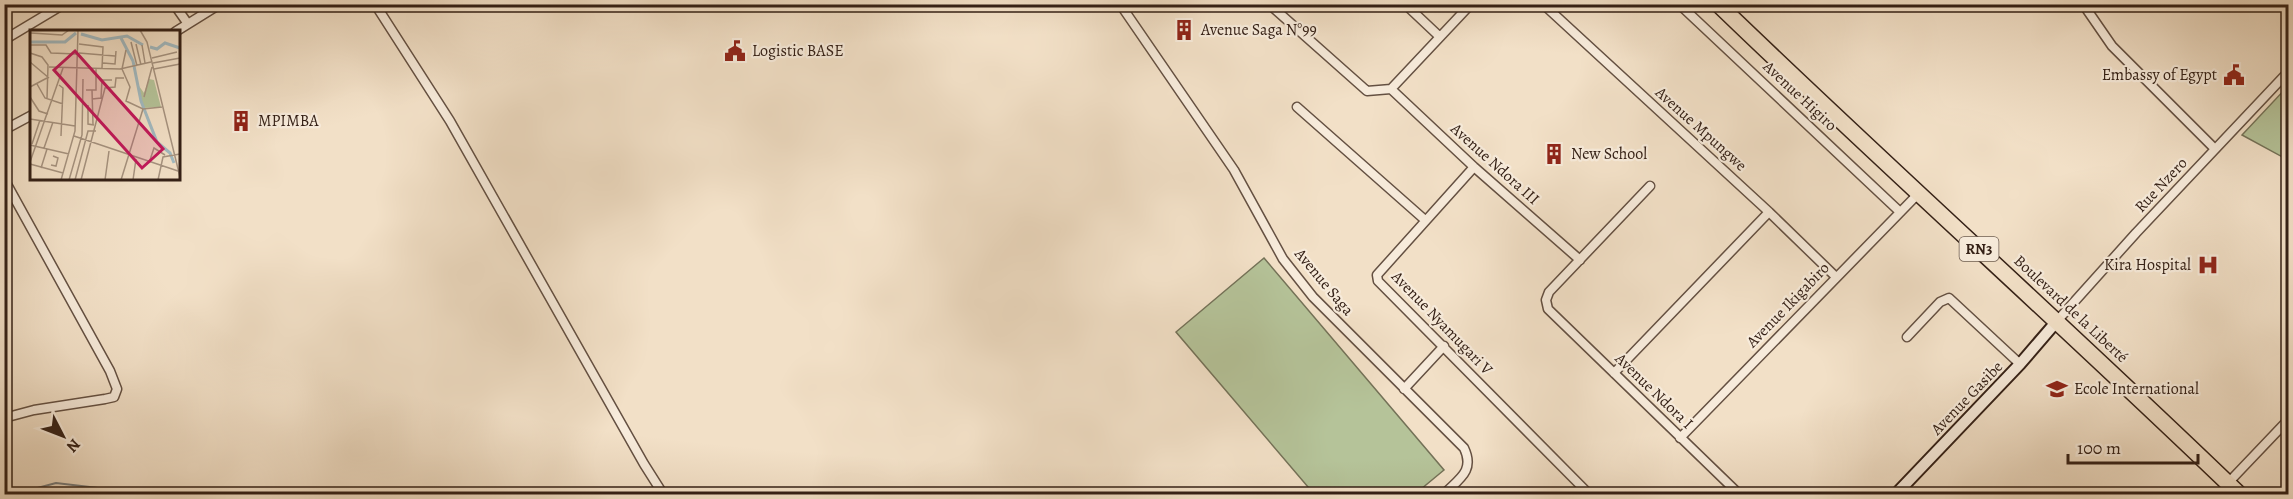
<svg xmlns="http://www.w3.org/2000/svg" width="2293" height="499" viewBox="0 0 2293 499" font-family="Alegreya,serif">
<rect width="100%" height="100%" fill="#f2e0c7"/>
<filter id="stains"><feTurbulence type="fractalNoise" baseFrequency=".00333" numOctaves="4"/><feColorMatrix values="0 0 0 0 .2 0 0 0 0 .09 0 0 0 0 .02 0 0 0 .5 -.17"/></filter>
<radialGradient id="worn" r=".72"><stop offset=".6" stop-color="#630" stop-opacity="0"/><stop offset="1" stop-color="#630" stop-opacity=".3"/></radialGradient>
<path fill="#b5c399" stroke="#747258" stroke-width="1.5" d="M2288 86V160L2242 135Z
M1264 258 1444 470 1415 494H1314L1176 332Z"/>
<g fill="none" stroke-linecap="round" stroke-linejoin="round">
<path stroke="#767c7d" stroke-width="2" d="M15 494 56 483 149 494"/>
<defs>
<path id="street" d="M174 4 188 24
M375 4 450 121 644 464 663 494
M1120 4 1234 170 1283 259 1313 297 1464 448C1475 471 1459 479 1444 494
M1269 4 1367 91 1391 89
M1405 4 1440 37
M1543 4 1769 212 1836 277
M1679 4 1899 211
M2083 4 2112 46 2215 149
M175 32 220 4
M4 40 64 4
M1391 89 1474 167 1580 260
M1391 89 1471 4
M1297 107 1425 220
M4 130 32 115
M1474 167 1377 275 1378 281 1589 494
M4 179 110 371 117 389 114 397 105 399 34 410 4 418
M1650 186 1549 292 1546 300 1548 309 1739 494
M2057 321 2136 233 2288 72
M1907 337 1940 302 1949 298 2020 364
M1614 373 1769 212
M1404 389 1444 346
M1680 438 1918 194
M2228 483 2288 420"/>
<path id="secondary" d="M1896 494 2020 364 2057 321"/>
<path id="highway" d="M1718 4C1890 170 2068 329 2239 494"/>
</defs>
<use href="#street" stroke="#645042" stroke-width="11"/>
<use href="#secondary" stroke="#342016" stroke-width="14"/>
<use href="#highway" stroke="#342016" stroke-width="18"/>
<use href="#street" stroke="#f7ebdb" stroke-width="8"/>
<use href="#secondary" stroke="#f7ebdb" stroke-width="10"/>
<use href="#highway" stroke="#f2e0c7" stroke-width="15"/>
</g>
<defs>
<symbol id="building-bare" viewBox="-9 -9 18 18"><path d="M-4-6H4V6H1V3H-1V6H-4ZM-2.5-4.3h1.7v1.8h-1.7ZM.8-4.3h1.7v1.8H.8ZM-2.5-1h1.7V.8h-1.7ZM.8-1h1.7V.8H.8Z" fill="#8f2418" stroke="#f7ebdb" stroke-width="2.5" paint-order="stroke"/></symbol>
<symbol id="civic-bare" viewBox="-9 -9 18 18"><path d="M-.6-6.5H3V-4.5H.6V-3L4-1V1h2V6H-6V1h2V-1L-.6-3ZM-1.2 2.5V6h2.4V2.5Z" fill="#8f2418" stroke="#f7ebdb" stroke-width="2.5" paint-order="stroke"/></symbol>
<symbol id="hospital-bare" viewBox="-9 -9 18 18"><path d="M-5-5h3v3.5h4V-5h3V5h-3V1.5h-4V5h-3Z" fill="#8f2418" stroke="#f7ebdb" stroke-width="2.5" paint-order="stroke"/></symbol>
<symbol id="school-bare" viewBox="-9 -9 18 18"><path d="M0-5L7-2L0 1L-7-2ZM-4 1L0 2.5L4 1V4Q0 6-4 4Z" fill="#8f2418" stroke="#f7ebdb" stroke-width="2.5" paint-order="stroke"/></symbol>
</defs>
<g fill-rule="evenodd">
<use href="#building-bare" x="1169" y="15" width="30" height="30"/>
<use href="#civic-bare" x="720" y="36" width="30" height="30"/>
<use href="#civic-bare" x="2219" y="60" width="30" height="30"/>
<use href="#building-bare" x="226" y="106" width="30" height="30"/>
<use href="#building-bare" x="1539" y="139" width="30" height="30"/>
<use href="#hospital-bare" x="2193" y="250" width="30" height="30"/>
<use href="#school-bare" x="2042" y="374" width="30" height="30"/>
</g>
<g text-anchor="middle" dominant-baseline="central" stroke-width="4.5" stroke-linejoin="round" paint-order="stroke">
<rect fill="#f7ebdb" stroke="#6e5d51" stroke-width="1.5" x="1959.5" y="237" width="39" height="24" rx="4.5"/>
<g font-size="15" font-weight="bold" fill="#342016">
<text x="1979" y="249">RN3</text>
</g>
<g font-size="16" fill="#342016" stroke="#f7ebdb" text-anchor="start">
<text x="1201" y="30">Avenue Saga N°99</text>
<text x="752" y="51">Logistic BASE</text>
<text x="2217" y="75" text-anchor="end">Embassy of Egypt</text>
<text x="258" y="121">MPIMBA</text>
<text x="1571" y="154">New School</text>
<text x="2191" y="265" text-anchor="end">Kira Hospital</text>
<text x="2074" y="389">Ecole International</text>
</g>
<g font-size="16" fill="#342016" stroke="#f7ebdb">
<text transform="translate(1800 96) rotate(43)">Avenue Higiro</text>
<text transform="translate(1701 129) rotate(42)">Avenue Mpungwe</text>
<text transform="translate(1495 164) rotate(42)">Avenue Ndora III</text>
<text transform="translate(2161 185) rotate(-47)">Rue Nzero</text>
<text transform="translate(1324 282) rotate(50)">Avenue Saga</text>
<text transform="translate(1788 305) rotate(-46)">Avenue Ikigabiro</text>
<text transform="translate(2071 309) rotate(43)">Boulevard de la Liberté</text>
<text transform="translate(1442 323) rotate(46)">Avenue Nyamugari V</text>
<text transform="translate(1654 391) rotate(44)">Avenue Ndora I</text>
<text transform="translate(1967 398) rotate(-46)">Avenue Gasibe</text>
</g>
</g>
<g transform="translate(30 30)">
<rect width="150" height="150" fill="#f2e0c7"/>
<path d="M119 49 124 50 131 77 113 78 109 56 114 63Z" fill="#b5c399"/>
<path fill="none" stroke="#a2bac1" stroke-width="3" d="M51 4 72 10 97 6 113 15M91 8 103 31 111 71 127 112 140 123 144 133M0 12H35L46 3M120 17 127 19 135 13 150 18"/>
<path fill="none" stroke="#a69380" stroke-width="1.5" d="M110 0 117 12 150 147M1 3 32 5 39 0M101 12 107 36M49 14 73 17 72 38M106 14 111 35M0 15H16L21 23 47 24M112 15 115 33M96 20 92 39 100 57 96 71 113 79 132 77M0 23 12 27 18 35 17 69M49 23 85 26M122 28 147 22M0 32 19 48M73 33 85 34 86 21M123 33 150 28M19 37 90 39 121 32M124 39 150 34M7 54 15 68 33 74M29 55 33 58 31 106M0 57 17 48M56 60H66V38M62 60 63 95M0 67 9 81 18 84M114 67 122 37M62 69 71 68 72 50H82M58 75V94L64 95M0 89 45 96M44 106 148 141M2 114 10 90M0 115 39 124M14 118 23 92M0 132 33 38M119 133 124 118 135 125M0 134 33 143M21 135 26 136 28 128 23 126M11 138 17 119M31 150 45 101 48 0M39 150 52 105 53 49M45 150 58 101H66M51 150 75 58 85 57 86 48H94M75 150 79 121M91 150 113 79M103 150 106 129M128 150 133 127 150 124"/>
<path fill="#c2185b" fill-opacity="0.15" stroke="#c2185b" stroke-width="3" d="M45 21 133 119 112 138 24 40Z"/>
<rect width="150" height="150" fill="none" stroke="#342016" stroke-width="3"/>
</g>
<rect width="2293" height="499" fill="none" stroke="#f2e0c7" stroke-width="24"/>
<rect x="6" y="6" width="2281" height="487" fill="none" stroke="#342016" stroke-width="3"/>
<rect x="12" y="12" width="2269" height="475" fill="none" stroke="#342016" stroke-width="1.5"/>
<g transform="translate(63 436) rotate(132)" stroke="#f7ebdb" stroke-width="4.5" paint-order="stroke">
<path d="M0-4.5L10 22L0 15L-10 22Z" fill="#342016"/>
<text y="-9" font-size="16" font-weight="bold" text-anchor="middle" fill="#342016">N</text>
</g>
<path d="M2068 454v9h130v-9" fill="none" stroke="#342016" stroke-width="3"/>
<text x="2077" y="454" font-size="18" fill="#342016" stroke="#f7ebdb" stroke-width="4.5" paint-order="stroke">100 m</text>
<rect width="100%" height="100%" filter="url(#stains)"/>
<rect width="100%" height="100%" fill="url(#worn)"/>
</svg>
